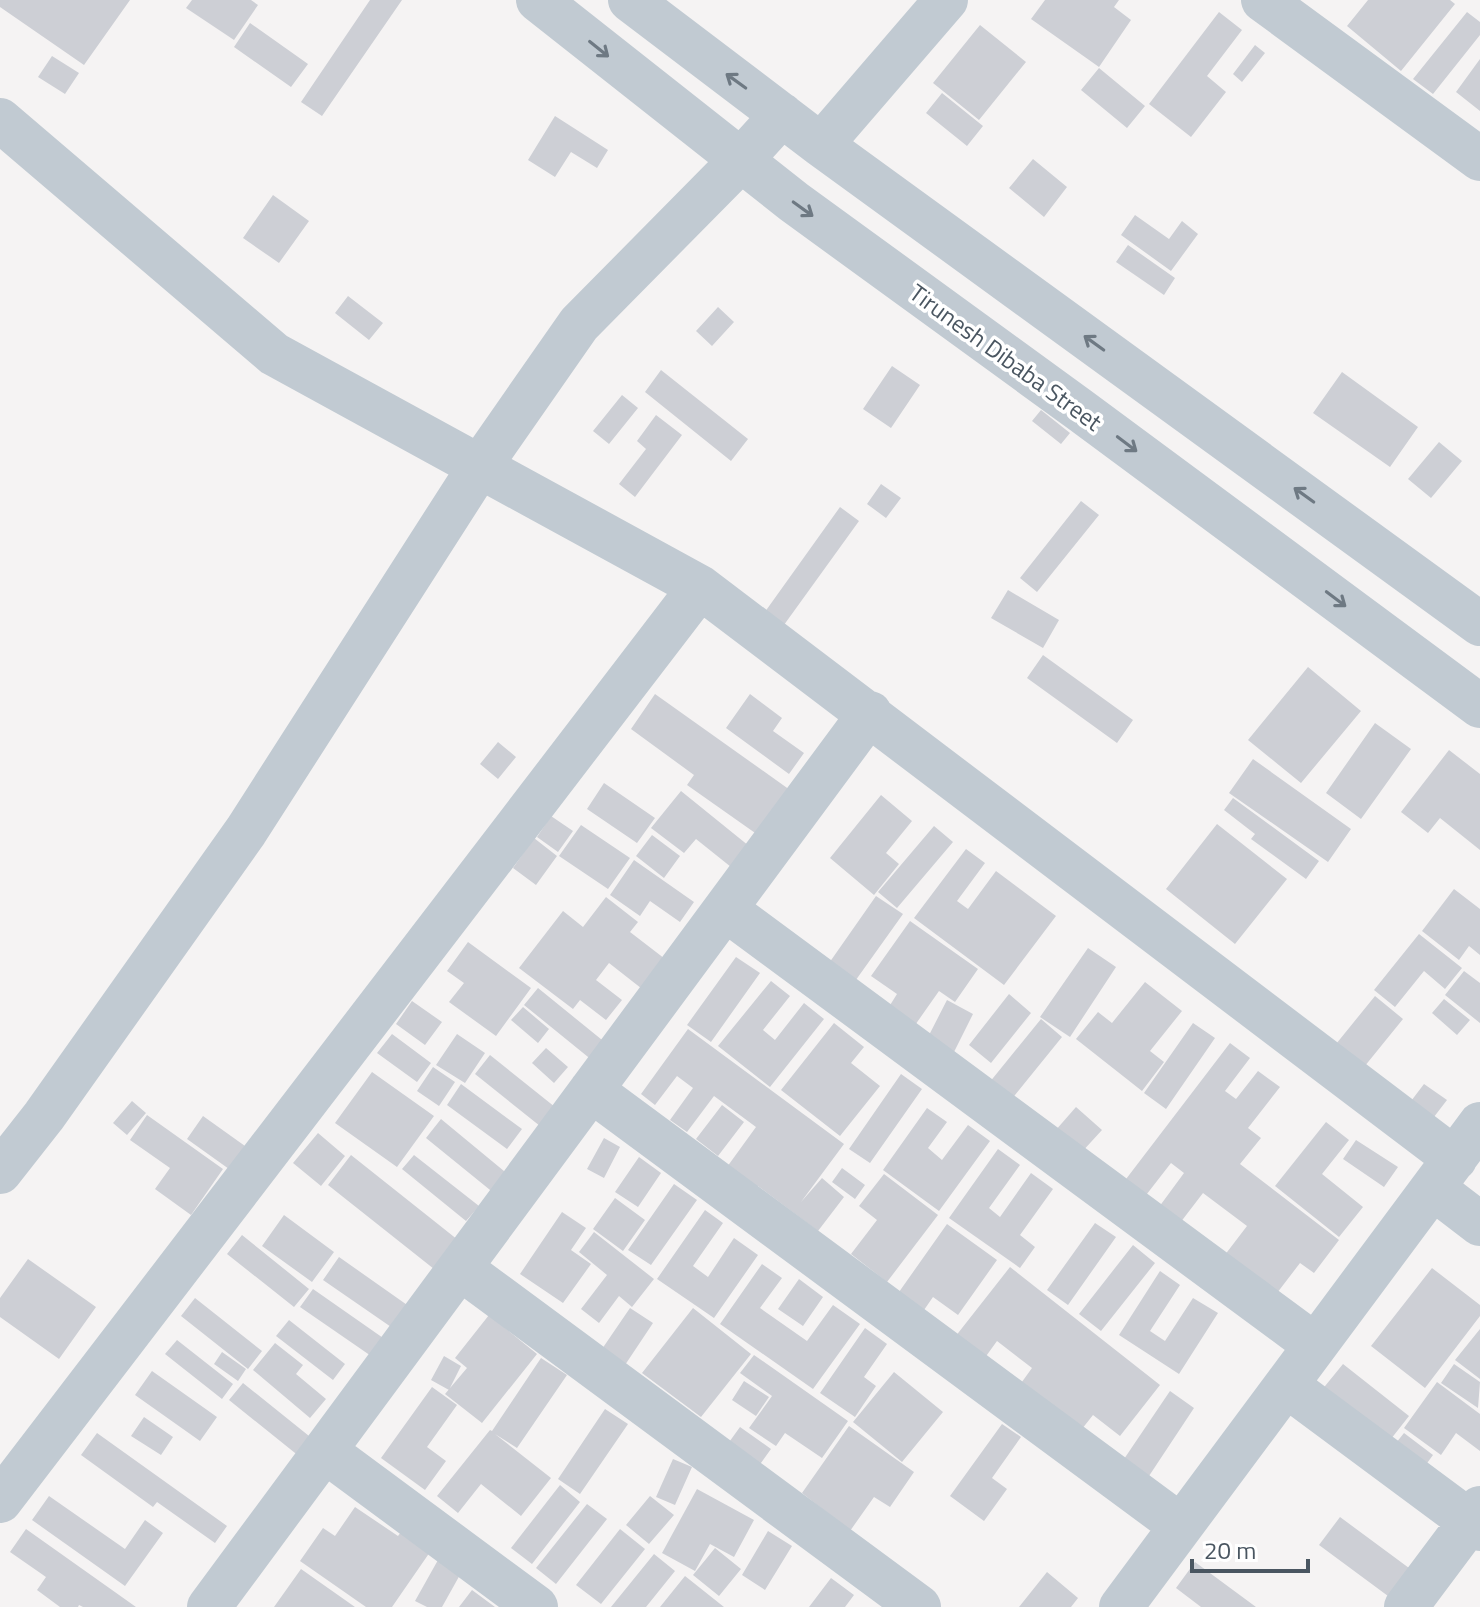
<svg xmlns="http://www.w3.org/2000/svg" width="1480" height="1607" viewBox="0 0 1480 1607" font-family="'Titillium Web',sans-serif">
<rect width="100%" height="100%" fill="#f5f3f3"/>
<path fill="#cdcfd5" d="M0 0H130L84 65 0 7Z
M192 0H251L258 5 234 40 186 8Z
M370 0H402L322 116 301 102Z
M1045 0H1119L1114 7 1131 20 1099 67 1031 19Z
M1368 0H1450L1455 4 1401 71 1347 26Z
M1219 12 1242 30 1207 76 1226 92 1191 137 1149 104Z
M1467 12 1480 22V35L1433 94 1413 79Z
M250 23 308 64 291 87 234 47Z
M980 25 1026 62 979 120 933 83Z
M1255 45 1265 53 1242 82 1233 74Z
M52 56 79 73 65 94 38 77Z
M1480 59V111L1456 92Z
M1099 68 1145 106 1127 128 1081 90Z
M942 93 983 126 967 146 926 113Z
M555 116 608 150 597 168 571 152 555 177 528 160Z
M1033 159 1067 187 1044 217 1009 188Z
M273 195 309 221 279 263 243 238Z
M1135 215 1169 239 1182 221 1198 234 1171 271 1121 235Z
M1128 245 1175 278 1164 295 1116 262Z
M348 296 383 323 369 340 335 313Z
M718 307 734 322 712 346 696 331Z
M892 366 920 385 891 428 863 409Z
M661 370 748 439 731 461 645 392Z
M1342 372 1418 427 1390 467 1313 413Z
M622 395 638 408 609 444 593 431Z
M1041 410 1070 433 1061 444 1032 421Z
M656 415 682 435 635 497 619 484 646 449 637 441Z
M1439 442 1462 461 1431 498 1408 479Z
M881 484 901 498 886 518 867 504Z
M1081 501 1099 515 1037 592 1020 578Z
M840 507 859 521 776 636 757 623Z
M1008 590 1059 620 1043 648 991 618Z
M1043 655 1133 720 1117 743 1027 678Z
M1308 667 1361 711 1301 783 1248 740Z
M655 694 790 790 758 835 687 785 694 775 631 729Z
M750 694 782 718 773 731 804 753 789 774 726 728Z
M1375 723 1411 749 1361 819 1326 793Z
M498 742 516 757 498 779 480 764Z
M1449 750 1480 774V850L1440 818 1428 833 1401 812Z
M1253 759 1351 829 1328 862 1229 793Z
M604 783 655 818 637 843 587 809Z
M681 791 749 846 731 867 696 839 684 853 651 828Z
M881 795 912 821 886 853 899 864 874 895 830 858Z
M1233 798 1319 861 1306 879 1251 839 1255 834 1224 810Z
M551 816 573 831 558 852 537 837Z
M1217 824 1287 879 1235 944 1166 889Z
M581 825 630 858 608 889 559 856Z
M934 826 953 842 897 908 878 892Z
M652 835 680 856 664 878 636 856Z
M534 838 557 856 536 885 513 868Z
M966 849 985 863 957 901 968 909 996 871 1056 916 1004 985 914 918Z
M634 860 694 902 680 922 650 901 640 916 610 895Z
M1454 889 1480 909V955L1469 946 1459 960 1422 931Z
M876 896 903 914 853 984 827 966Z
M606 897 638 922 630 932 669 962 646 992 609 963 596 980 622 1000 606 1020 580 1000 573 1009 519 968 563 911 583 927Z
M910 921 978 969 955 1002 939 991 913 1028 887 1010 897 994 871 976Z
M1419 934 1462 968 1445 989 1424 971 1395 1007 1374 990Z
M468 942 531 988 496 1036 449 1002 464 983 447 971Z
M1088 948 1116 967 1070 1037 1040 1017Z
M736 957 760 973 711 1042 687 1025Z
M1464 971 1480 983V1023L1445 995Z
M771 981 790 996 763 1030 775 1040 804 1003 824 1019 770 1087 718 1046Z
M1145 982 1182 1011 1150 1051 1164 1062 1142 1091 1076 1039 1098 1012 1112 1023Z
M538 988 607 1044 593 1061 524 1005Z
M1009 994 1031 1013 991 1063 969 1045Z
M1375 996 1403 1019 1360 1072 1332 1049Z
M1444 999 1470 1020 1457 1035 1432 1013Z
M947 1000 973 1014 953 1054 926 1041Z
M412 1001 442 1022 425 1045 396 1024Z
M523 1007 549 1029 538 1043 511 1020Z
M1041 1019 1062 1037 1011 1100 989 1083Z
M834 1023 864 1047 851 1063 880 1086 840 1136 781 1090Z
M1193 1023 1215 1038 1166 1109 1144 1093Z
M688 1029 844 1144 801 1202 822 1178 844 1197 818 1231 758 1186 756 1188 727 1167 756 1127 714 1096 687 1132 670 1120 693 1088 677 1076 655 1105 641 1094Z
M392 1034 431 1063 417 1082 377 1053Z
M457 1034 485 1053 465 1083 436 1065Z
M1230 1043 1250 1058 1225 1091 1236 1099 1258 1071 1280 1087 1248 1128 1261 1138 1240 1164 1339 1240 1314 1273 1300 1263 1274 1297 1221 1260 1247 1226 1203 1193 1180 1223 1159 1207 1184 1173 1171 1163 1143 1199 1123 1183Z
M546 1048 568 1067 554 1083 532 1063Z
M490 1055 560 1111 545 1130 475 1074Z
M433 1067 455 1082 439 1106 417 1091Z
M372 1072 434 1116 397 1167 335 1123Z
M901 1074 922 1089 870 1163 849 1149Z
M461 1084 522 1129 507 1149 447 1105Z
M1424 1084 1447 1100 1427 1126 1405 1109Z
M132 1101 146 1113 127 1135 113 1123Z
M722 1105 744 1122 718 1156 696 1139Z
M1076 1107 1102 1130 1080 1154 1055 1131Z
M927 1108 947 1122 928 1148 942 1160 968 1125 990 1141 939 1211 883 1170Z
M147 1115 223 1169 191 1215 155 1189 170 1168 130 1140Z
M203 1116 245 1146 229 1169 187 1139Z
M441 1119 510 1176 495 1194 426 1138Z
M1326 1122 1349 1140 1322 1174 1363 1207 1339 1237 1275 1186Z
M318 1133 345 1156 321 1186 293 1163Z
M604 1138 620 1147 604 1178 587 1169Z
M1356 1140 1398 1167 1384 1187 1343 1159Z
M998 1149 1020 1165 989 1208 1000 1217 1031 1173 1053 1189 1020 1235 1035 1247 1020 1268 949 1218Z
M351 1155 458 1240 434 1269 328 1185Z
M414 1155 479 1206 466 1221 402 1169Z
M639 1157 661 1173 638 1207 615 1192Z
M842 1168 865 1185 855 1199 832 1182Z
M884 1174 938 1215 887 1282 851 1254 877 1220 859 1206Z
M674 1184 697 1200 651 1265 628 1250Z
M615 1198 645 1220 623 1251 593 1229Z
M705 1210 723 1223 693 1266 708 1277 734 1238 758 1255 714 1318 657 1279Z
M562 1212 586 1228 571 1250 591 1264 563 1303 520 1274Z
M284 1215 334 1252 312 1282 262 1246Z
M1095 1223 1116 1237 1068 1305 1047 1290Z
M947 1224 997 1260 958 1315 933 1297 924 1310 899 1292Z
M594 1232 654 1279 632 1307 619 1296 599 1323 581 1309 607 1275 579 1252Z
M242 1235 309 1289 294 1307 227 1254Z
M1133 1245 1155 1263 1101 1331 1079 1314Z
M339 1257 410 1307 394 1329 323 1280Z
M28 1259 96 1307 59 1359 0 1317V1298Z
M762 1264 782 1278 760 1308 807 1341 833 1305 860 1324 813 1389 720 1324Z
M1010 1267 1160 1385 1120 1436 1093 1415 1078 1434 1019 1386 1032 1368 997 1341 984 1359 955 1337Z
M1432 1268 1480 1305V1316L1425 1388 1371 1346Z
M1160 1271 1180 1285 1150 1331 1165 1341 1193 1298 1218 1313 1179 1374 1119 1335Z
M799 1279 823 1297 803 1326 778 1309Z
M313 1289 386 1340 374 1358 300 1307Z
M195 1298 262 1351 248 1369 181 1316Z
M630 1308 653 1323 625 1365 602 1349Z
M693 1308 751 1354 701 1417 642 1373Z
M489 1315 537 1354 482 1423 445 1394 467 1368 455 1358Z
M289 1320 345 1364 333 1380 276 1336Z
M865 1328 887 1344 864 1377 876 1386 855 1417 820 1393Z
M1480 1329V1379L1455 1360Z
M177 1340 233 1384 222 1399 165 1354Z
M275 1343 303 1365 296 1374 326 1399 310 1418 253 1370Z
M222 1352 246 1369 238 1381 214 1364Z
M754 1355 848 1421 822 1458 785 1433 776 1446 749 1428 772 1396 740 1373Z
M444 1356 461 1366 449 1390 431 1380Z
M541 1358 567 1375 517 1448 495 1434 551 1478 521 1516 481 1484 458 1513 437 1496 490 1430 492 1431Z
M1343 1364 1409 1416 1387 1444 1321 1391Z
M1454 1364 1480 1382 1478 1408 1441 1383Z
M152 1371 217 1417 200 1441 135 1395Z
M894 1372 943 1412 902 1462 853 1422Z
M744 1381 769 1397 756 1416 732 1400Z
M1437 1382 1480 1414V1451L1456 1433 1441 1455 1404 1428Z
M243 1383 314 1440 300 1457 229 1400Z
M432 1387 457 1405 427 1447 446 1461 425 1490 381 1458Z
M1170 1391 1194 1408 1147 1479 1122 1462Z
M605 1409 628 1424 580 1494 558 1479Z
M144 1417 173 1437 161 1455 131 1436Z
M1002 1424 1021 1437 992 1478 1007 1489 984 1521 950 1496Z
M849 1426 914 1472 890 1507 874 1497 850 1531 802 1493Z
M740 1427 771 1449 758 1467 727 1445Z
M97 1433 227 1526 215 1543 157 1502 153 1507 81 1455Z
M1404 1433 1433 1455 1422 1470 1392 1448Z
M673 1459 692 1467 675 1505 656 1497Z
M560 1485 580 1502 532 1564 511 1548Z
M697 1489 754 1520 734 1557 710 1544 695 1571 662 1553Z
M49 1496 125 1549 145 1520 163 1533 125 1586 32 1520Z
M650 1496 674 1515 649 1544 626 1525Z
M587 1504 607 1519 556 1584 536 1568Z
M355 1507 398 1536 401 1532 430 1552 392 1607H366L300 1561 323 1528 335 1536Z
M1340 1517 1409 1568 1388 1596 1319 1545Z
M26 1529 136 1607H83L79 1605 78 1607H60L37 1590 46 1577 10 1552Z
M620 1529 645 1549 601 1604 576 1585Z
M768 1531 792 1546 765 1590 742 1575Z
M715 1548 741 1569 719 1596 693 1575Z
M654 1554 675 1571 646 1607H611Z
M438 1560 461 1573 442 1607H427L415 1601Z
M1195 1562 1256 1607H1201L1176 1588Z
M301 1569 355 1607H274Z
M1047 1572 1078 1598 1071 1607H1019Z
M685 1576 724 1607H660Z
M831 1578 854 1595 845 1607H809Z
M472 1590 495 1607H459Z"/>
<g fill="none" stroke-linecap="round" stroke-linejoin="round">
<path stroke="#c1cad2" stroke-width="44" d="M538 0 794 202 1080 410 1480 706
M630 0 821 145 1480 624
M1263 0 1480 159
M0 120 274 354 700 587 1455 1159
M821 145 946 0
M725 909 1315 1345
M591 1090 1181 1526
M0 1172 44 1116 246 831 480 466 579 324 740 161 782 115
M1433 1188 1480 1224
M460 1268 919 1607
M1286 1385 1480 1529
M325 1451 536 1607
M0 1501 700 587
M209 1607 870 713
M1121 1607 1480 1124
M1406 1607 1480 1508"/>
</g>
<defs><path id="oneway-shaft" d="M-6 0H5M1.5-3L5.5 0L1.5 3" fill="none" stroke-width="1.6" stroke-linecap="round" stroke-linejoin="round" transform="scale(2)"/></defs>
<g stroke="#6e7983">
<use href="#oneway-shaft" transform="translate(599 49) rotate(39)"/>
<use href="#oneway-shaft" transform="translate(736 81) rotate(-144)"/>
<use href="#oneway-shaft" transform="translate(803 209) rotate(36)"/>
<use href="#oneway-shaft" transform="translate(1094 343) rotate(-144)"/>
<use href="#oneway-shaft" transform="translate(1127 444) rotate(37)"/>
<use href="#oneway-shaft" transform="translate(1304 495) rotate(-144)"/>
<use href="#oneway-shaft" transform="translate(1336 599) rotate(37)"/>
</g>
<g text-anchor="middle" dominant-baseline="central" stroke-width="7" stroke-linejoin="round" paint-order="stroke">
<g font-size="24" fill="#4a5661" stroke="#fff">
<text transform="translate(1006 357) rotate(36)">Tirunesh Dibaba Street</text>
</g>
</g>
<path d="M1192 1559v12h116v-12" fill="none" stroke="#4a5661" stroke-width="4"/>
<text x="1204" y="1559" font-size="24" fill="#4a5661" stroke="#ffffff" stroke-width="6" paint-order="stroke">20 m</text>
</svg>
